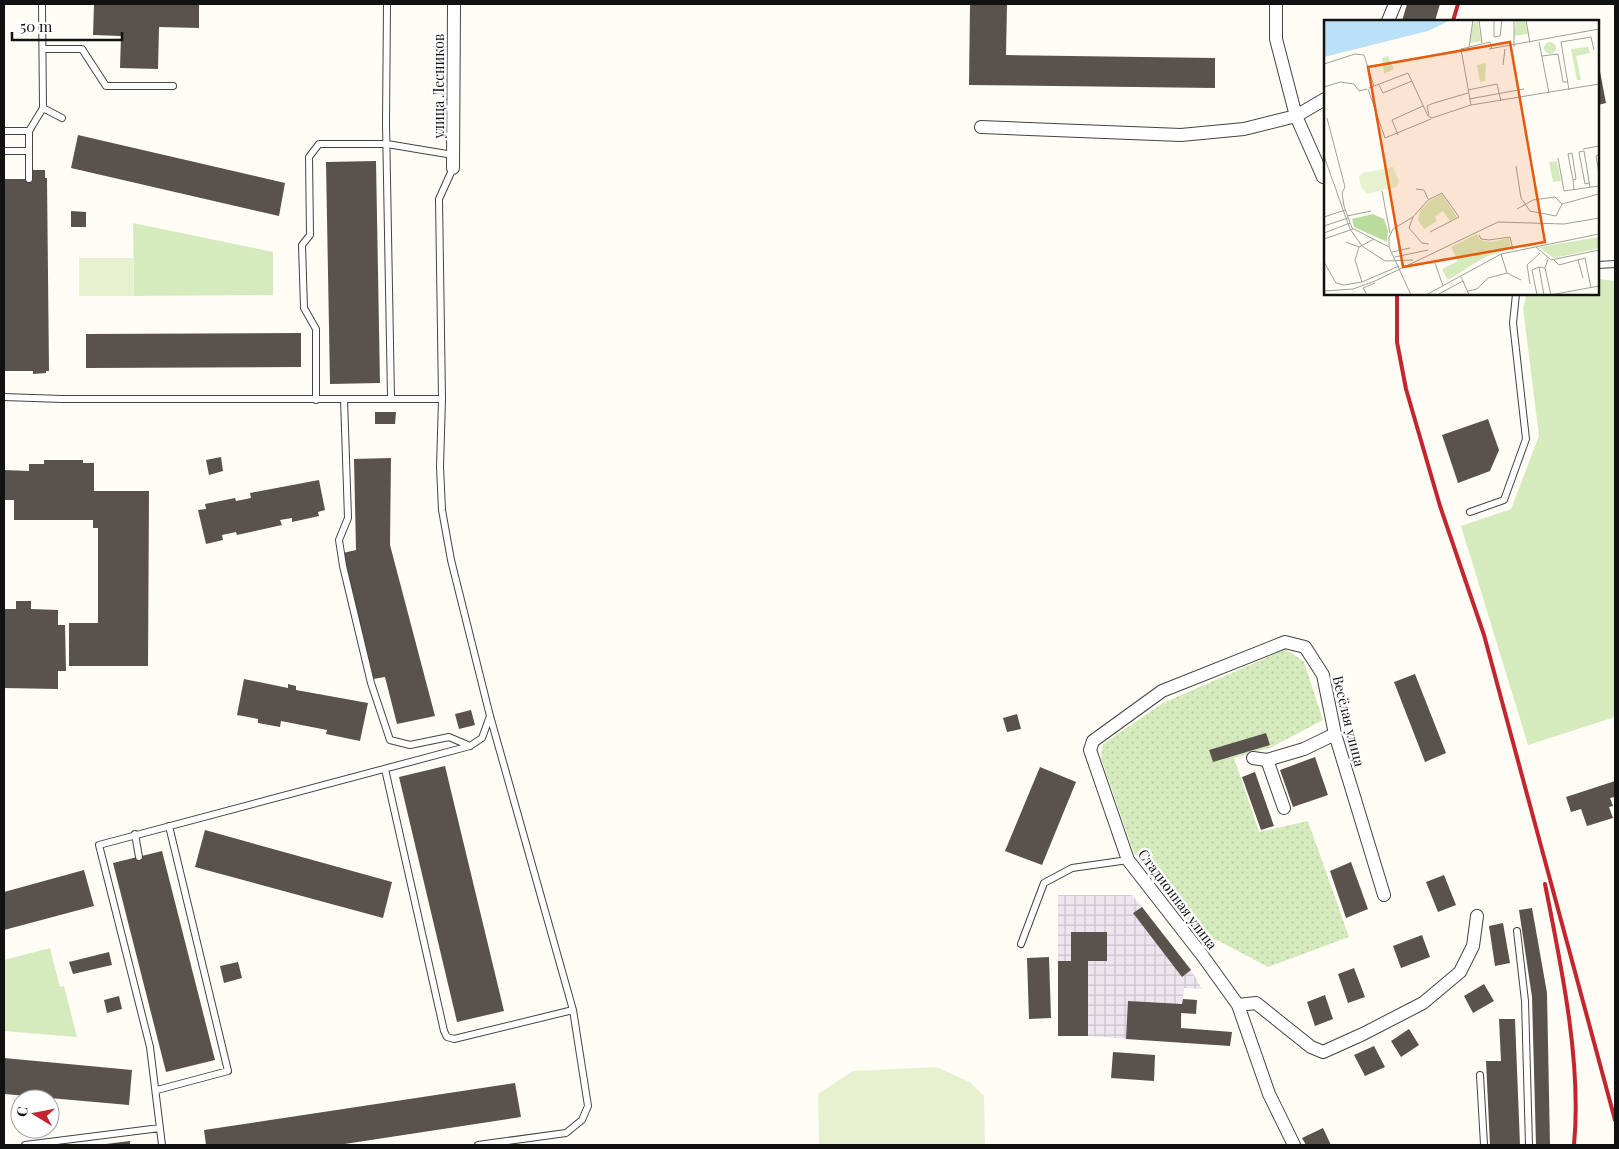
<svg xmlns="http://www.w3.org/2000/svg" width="1619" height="1149" viewBox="0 0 1619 1149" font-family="'Playfair Display',serif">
<defs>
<pattern id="industrial-grid" width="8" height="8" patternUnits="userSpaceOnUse" patternTransform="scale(1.25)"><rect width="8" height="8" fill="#eee6ef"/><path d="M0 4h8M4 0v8" fill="none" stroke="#cbc4cc"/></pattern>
<pattern id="garden-dots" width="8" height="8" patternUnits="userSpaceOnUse" patternTransform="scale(1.25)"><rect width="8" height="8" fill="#d5ebbd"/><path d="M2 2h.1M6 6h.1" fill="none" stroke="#b6c8a1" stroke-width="1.8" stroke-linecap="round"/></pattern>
</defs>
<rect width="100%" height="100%" fill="#fffdf5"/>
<path fill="url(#industrial-grid)" d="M1058 895H1132L1142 907 1191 970 1202 989 1184 988 1180 1042 1088 1036H1058Z"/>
<path fill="#d5ebbd" d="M133 223 273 252V295L134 296Z
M1598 279 1615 281V717L1528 745 1461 526 1511 509 1539 436 1523 308 1527 294H1598Z
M50 948 60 987 64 986 77 1037 4 1031V960Z"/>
<path fill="url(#garden-dots)" d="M1286 649 1304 662 1323 720 1272 747 1234 758 1259 832 1308 821 1349 937 1268 967 1219 941 1202 938 1134 853 1101 758 1103 744 1163 703Z"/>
<path fill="#e6f2cf" d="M79 258H133L134 296H79Z
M936 1067 970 1082 984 1096 985 1145H819L818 1094 853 1071Z"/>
<path fill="#5a524d" d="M94 4H199V28L159 27 158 69 120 68 121 36 93 35Z
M970 4H1007L1006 55 1215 58V88L969 85Z
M1407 4H1440L1435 21H1402Z
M1598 61 1606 103 1598 105Z
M78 135 285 183 279 216 71 168Z
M376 161 380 383 330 384 326 162Z
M31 170H45V178H47L49 371H46V373L33 374V371H4V179H31Z
M71 211 86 212V227H71Z
M301 333V367L86 368V334Z
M375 412H396L395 424H375Z
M1488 419 1499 450 1490 471 1458 483 1442 435Z
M221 457 223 471 209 475 206 460Z
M391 458 390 545 435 716 397 724 385 677 373 679 343 553 356 550 354 459Z
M44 460H83V463H94V491H149L148 666H69V623H98V528H93V520H14V500H4V470L29 471V464H44Z
M319 480 325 510 318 512 319 516 292 522V518L280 520 282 525 237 535 236 532 222 535 223 540 206 544 198 510 206 509 205 504 235 498 236 501 251 498 250 493Z
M16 601H31V609L58 610V625H65L66 671H58V689L4 688V609H16Z
M1415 674 1446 753 1425 762 1394 682Z
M244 679 288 688V684L296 686V690L368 703 360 741 326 734 327 730 281 721 280 727 258 723V719L237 715Z
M471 710 475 725 459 729 455 714Z
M1017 714 1021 729 1007 732 1003 718Z
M1266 733 1270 745 1213 762 1209 750Z
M1315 757 1328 795 1293 807 1280 770Z
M445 766 504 1011 457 1022 399 777Z
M1040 767 1076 782 1042 865 1005 851Z
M1255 772 1274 826 1261 830 1242 777Z
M1615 781V797L1610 798 1613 806 1609 807 1613 818 1587 826 1581 809 1571 812 1566 797Z
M205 830 392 882 383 918 195 867Z
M162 851 215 1060 166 1072 113 863Z
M1351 862 1368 909 1346 918 1330 871Z
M84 870 94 906 4 930V892Z
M1444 875 1456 905 1438 912 1426 882Z
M1142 907 1191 970 1182 977 1133 913Z
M1532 908 1547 993 1550 1145H1536L1532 997 1519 910Z
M1503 923 1510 963 1495 966 1489 926Z
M1071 932H1107V961H1088V1036H1058V961H1071Z
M1422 935 1430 957 1401 968 1393 946Z
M109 952 112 965 73 974 69 962Z
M1049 957 1051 1018 1029 1019 1027 958Z
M238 962 242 978 224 983 220 966Z
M1354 968 1365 997 1348 1003 1338 974Z
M1484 984 1494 1001 1473 1013 1464 996Z
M1325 995 1333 1019 1315 1026 1307 1002Z
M119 996 122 1009 107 1013 104 1000Z
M1183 999 1197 1000 1196 1014 1181 1013V1028L1232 1032 1230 1046 1126 1039 1128 1001 1182 1004Z
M1499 1019H1515L1520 1145H1490L1486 1061H1501Z
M1409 1029 1419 1045 1401 1057 1391 1041Z
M1374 1046 1385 1067 1365 1076 1354 1055Z
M1113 1052 1155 1055 1154 1081 1111 1078Z
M4 1058 132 1070 129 1105 4 1094Z
M515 1083 521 1117 338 1145H206L204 1130Z
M1323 1128 1331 1145H1306L1302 1138Z
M130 1141V1145H106V1144Z"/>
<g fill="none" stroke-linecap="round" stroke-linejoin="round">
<defs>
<path id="service" d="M387 4 386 124 391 398
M43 49H82L106 86H173
M43 108 62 118
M4 131H29L31 128
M4 151H29
M29 179V131L43 108 42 4
M1598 265 1615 264
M4 397 62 399H442L440 467 442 510 451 560 490 716 482 738 470 746 99 845 150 1047 162 1145
M344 399 348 518 339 540 343 566 371 683 390 740 410 745 449 737 470 746
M442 399 439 199 453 168
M316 400V329L304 308 302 245 310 235 309 157 319 144H387L453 155
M1470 512 1504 500 1526 439 1513 323 1516 294
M385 769 444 1031 447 1037 454 1039 573 1010
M135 834 139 857
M1517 931 1525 1001 1529 1145
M1021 944 1044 883 1072 868 1128 860
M1480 1075 1484 1145
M157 1090 228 1071 169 826
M25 1145 160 1128
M478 1145 566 1133 582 1120 588 1106 573 1010 490 716"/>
<path id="minor" d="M1276 4V39L1296 116 1323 177
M1388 21 1395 4
M981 127 1181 135 1244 129 1296 116 1325 99
M453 168 454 4
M1253 758 1267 760 1304 749 1335 734
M1267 760 1284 808
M1238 1005 1256 1003 1311 1047 1323 1052 1363 1034 1423 1003 1460 972 1473 946 1477 916
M1294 1145 1269 1094 1238 1005 1202 955 1128 860 1090 750 1093 741 1162 691 1285 642 1305 647 1323 675 1335 734 1384 895"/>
</defs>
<use href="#service" stroke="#444" stroke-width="8"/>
<use href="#minor" stroke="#444" stroke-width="14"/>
<use href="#service" stroke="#fff" stroke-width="6"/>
<use href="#minor" stroke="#fff" stroke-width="12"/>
<path stroke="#c4262e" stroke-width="4" d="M1453 21 1458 4
M1397 294V342L1406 389 1440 506 1484 635 1615 1120
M1545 884C1561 965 1582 1063 1574 1145"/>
</g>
<g text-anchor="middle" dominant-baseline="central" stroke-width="5" stroke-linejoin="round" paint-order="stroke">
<g font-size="14" fill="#111" stroke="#fff">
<text transform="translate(438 86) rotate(-90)">улица Лесников</text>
<text transform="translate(1349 721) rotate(76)">Весёлая улица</text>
<text transform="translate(1178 899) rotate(53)">Стадионная улица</text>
</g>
</g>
<g transform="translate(1324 20)">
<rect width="275" height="275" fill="#fffdf5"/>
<path d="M192 0H201L204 14 190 16ZM154 2 157 21 146 23 149 3ZM220 28a6 6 0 1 1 12 0a6 6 0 1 1-12 0ZM264 27 266 33 252 36 257 60H253L247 29ZM64 36 70 49 60 54 58 38ZM162 43 161 61 156 62 153 45ZM233 141 237 161 229 162 225 142ZM153 214 156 220 166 222 185 218 187 228 161 237 124 260 118 249 134 241 127 227ZM275 217V227L272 229 230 238 215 227Z" fill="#d5ebbd"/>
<path d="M49 194 60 199 64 211 63 222 30 207 28 199Z" fill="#b9dc9c"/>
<path d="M118 174 133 197 126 201 119 191 111 196 113 201 100 209 94 200 96 191 105 181Z" fill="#d5ebbd"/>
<path d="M69 147 75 161 72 167 43 174 37 167 35 157 39 153Z" fill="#e6f2cf"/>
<path d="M0 0H127L104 11 0 37Z" fill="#b9e0f7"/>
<path fill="none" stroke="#a09f9a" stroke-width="1" d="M155 0 158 23M170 0V17L176 16 178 0M202 0 206 23M215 22 225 73M145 27 149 0M190 27V0M165 29 275 9M218 36 234 34 239 62H244M0 44 31 34 40 35 50 66M179 45 181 29M55 65 59 73 88 61M0 67 16 62 30 64 35 71 43 69M45 68 84 53 104 96 108 98 147 85 137 29 166 22 168 29M44 69 61 118 107 99M144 70 173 64 177 81M245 70 237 22 267 17 270 30M145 79 200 69M147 85 275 64M105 95 103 86 110 83 144 73M3 98 21 167 18 173 20 186 28 208 65 227 87 275M74 115 68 100 99 86M259 129 275 126M275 135 272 136 275 153M0 136 26 209 38 226 61 241 89 240M234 138 240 171 275 166M192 146 197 178 206 191 232 196 238 184M249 160 252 159 248 133 244 134 249 160 250 170M265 163 261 164 255 132 260 131 266 167M92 169 100 170 104 179M58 171 66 213M193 189 209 180 231 177 238 184 275 174M23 196 47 191M0 197 21 190M89 197 85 208 98 223 105 224M0 206 24 198M0 213 26 203M155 215 157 219 165 220 186 217 189 230M0 219 29 209M22 222 35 227 50 219M35 227 31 240 38 262M65 227V217L69 209 89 197 104 180 118 173 135 197 106 212M212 227 227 240 275 230M68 232 86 228M177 234 183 253 197 260M71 237 104 230M224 239 221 248 227 275M230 240 235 245 261 238 267 268M254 240 259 258M0 242 12 263 20 265 38 262 75 246M111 243 119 266M139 261 145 275M206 264 203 245 216 233M0 271 29 269 51 261 174 202 240 204 275 198M144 271 153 269 164 258 183 253M43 275 39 268 51 263M102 275 177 234 275 214M113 275 139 261 137 257M213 275 208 250 215 247M220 275 215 247 221 248M226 275 275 266"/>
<path fill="#e8590c" fill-opacity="0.15" stroke="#e8590c" stroke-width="2.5" d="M186 22 221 222 79 247 44 47Z"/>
<rect width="275" height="275" fill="none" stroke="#111" stroke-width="2.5"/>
</g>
<rect width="1619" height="1149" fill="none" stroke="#111111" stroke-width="10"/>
<g transform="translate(35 1114) rotate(280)"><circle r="24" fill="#ffffff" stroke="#a0a0a0"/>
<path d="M0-4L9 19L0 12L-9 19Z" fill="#c4262e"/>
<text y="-8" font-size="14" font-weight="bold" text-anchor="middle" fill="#111111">С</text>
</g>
<path d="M12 32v8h110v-8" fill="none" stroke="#111111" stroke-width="2.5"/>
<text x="20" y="32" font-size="15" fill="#111111" stroke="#ffffff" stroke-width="4" paint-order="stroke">50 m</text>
</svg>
